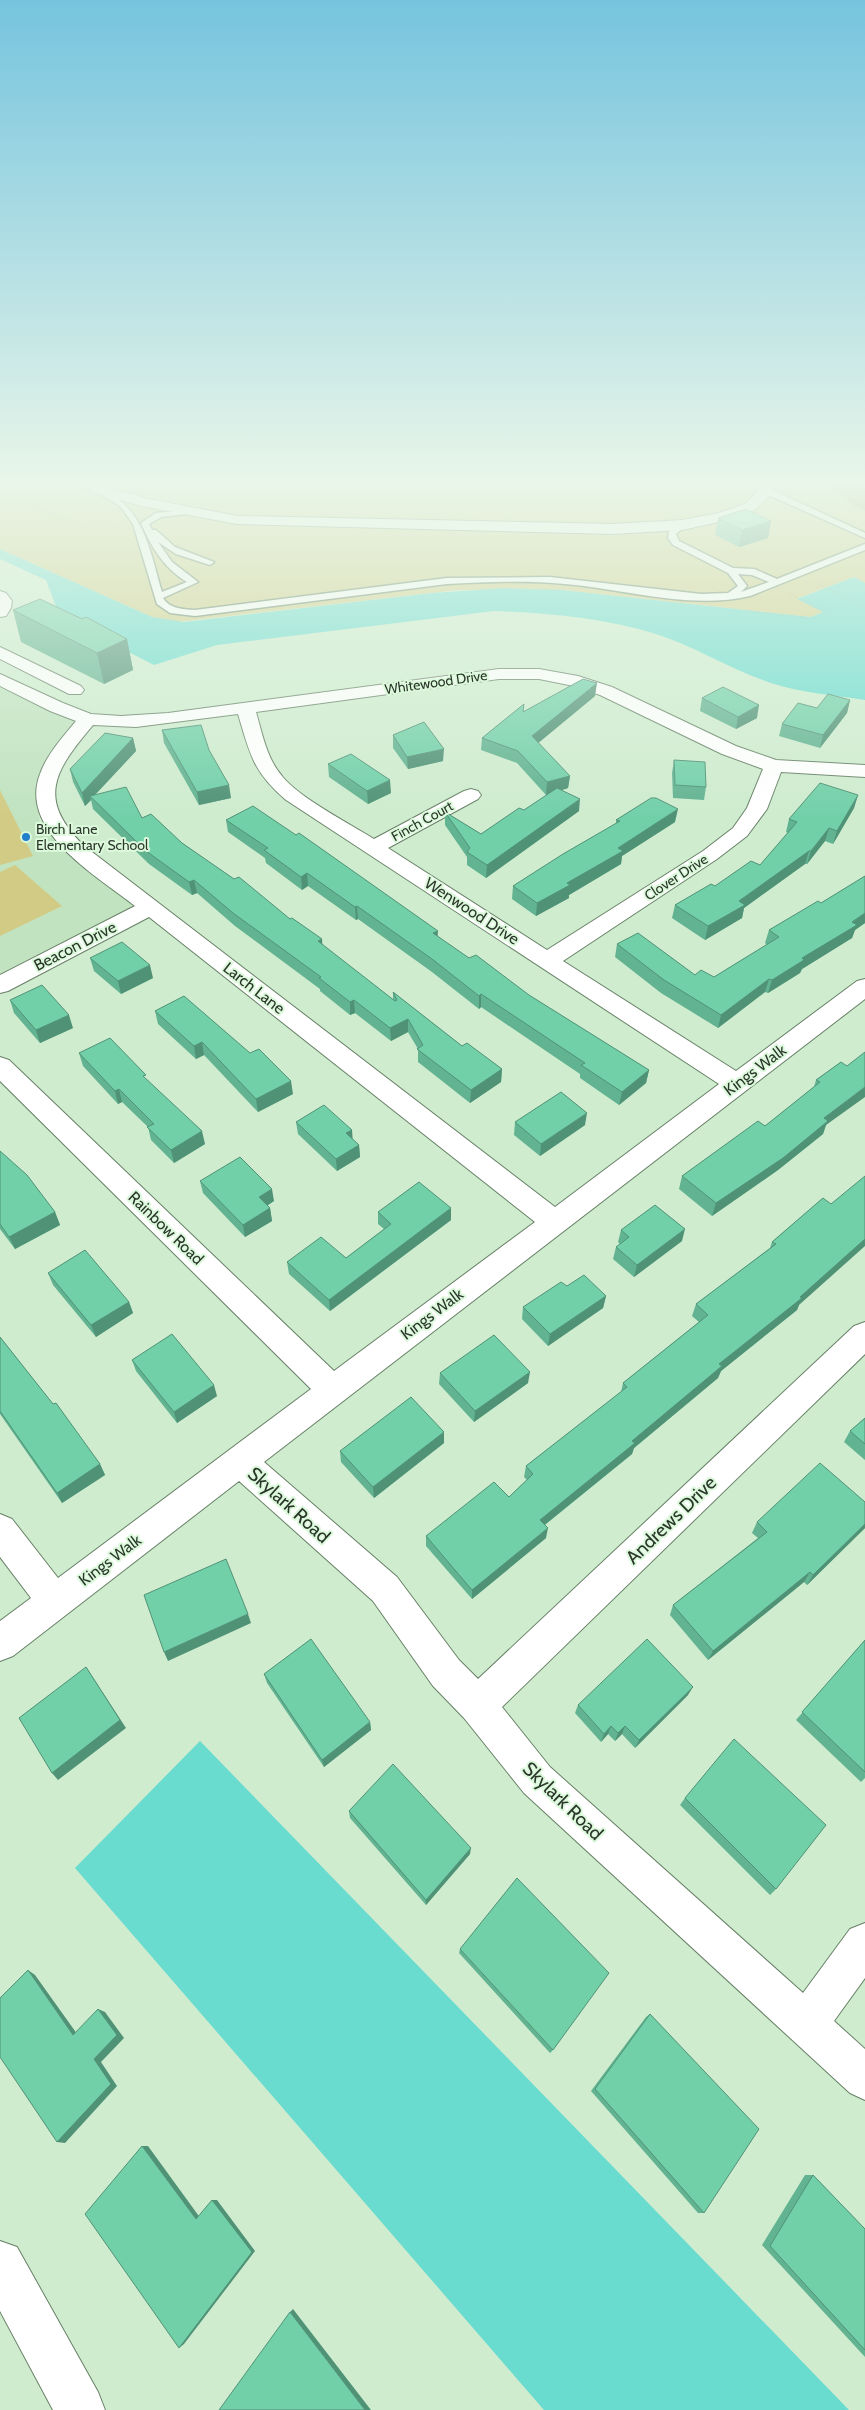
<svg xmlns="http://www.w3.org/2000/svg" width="865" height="2410" viewBox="0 0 865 2410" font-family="Cabin,sans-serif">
<rect width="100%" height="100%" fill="#cfeccf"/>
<path fill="#c1e3c0" d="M0 685 78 723 47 760 35 784 40 824 64 850 139 909 0 981Z"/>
<path fill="#d2cb85" d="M0 480H865V583L854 577 798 598 824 612 811 617 562 590H458L178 622 152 617 0 549Z
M0 790 33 856 0 865Z
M15 865 62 906 0 936V872Z"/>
<path fill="#aaa04d" d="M791 480H865V511L852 505 839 492 822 481 792 484Z"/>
<path fill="#69dbcf" d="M0 549 152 617 184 622 432 593 504 588 562 590 811 617 823 612 797 599 854 577 865 583V700C834 695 802 693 771 683 732 670 696 647 656 634 603 618 549 613 494 611L217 645 154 665 60 617 46 580 0 559Z
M200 1741 849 2410H544L75 1868Z"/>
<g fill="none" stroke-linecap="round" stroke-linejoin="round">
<defs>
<path id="lane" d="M97 488C103 488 106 491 111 494 146 515 151 556 162 592L187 582C163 567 152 548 141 523L156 513 188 510V514L161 517 149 524 152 530H156L175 547 214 562 210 565 176 554 158 542 172 562 198 582 163 598C170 609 183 609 195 610L447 578 550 577 701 594 728 593 738 586 728 573 673 545 668 538 669 531 682 523 686 525 676 534 679 541 733 568 754 569 777 579 865 544V550L750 596C690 610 625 589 565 584 526 580 486 582 447 584L195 616 170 613 157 604 133 524 120 506 97 492ZM738 574 752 575 769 582 741 592 747 586Z
M762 488H768L865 533V538L762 492Z"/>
<path id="street" d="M74 480H91L105 487 149 499 237 516 613 524 682 520 719 513 745 504 757 492 761 480H775L771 494 755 510 728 520 682 530 613 534 237 524 142 506 95 493Z
M0 591 6 593 12 601 11 608 6 616 0 617Z
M0 647 81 686 84 690 81 694H69L0 659Z
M499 669H539L578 676 612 687 736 746 776 760 865 765V777L781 772 767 809 747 836 717 859 563 961 736 1071 857 981 865 979V999L264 1462 397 1577 459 1660 478 1679 854 1326 865 1322V1354L502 1707 550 1767 803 1993 850 1929 865 1923V1978L834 2021 865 2049V2100L850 2093 524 1793 464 1718 433 1686 373 1601 239 1481 13 1656 0 1661V1621L31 1598 0 1557V1514L12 1519 58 1578 311 1389 0 1081V1057L9 1060 334 1371 535 1222 149 917 8 991 0 993V975L135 906C97 876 18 831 40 774 47 754 63 737 76 721L50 711 0 686V674L63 703 91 714 121 716 168 713ZM499 679H539L569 685 600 695 722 754 763 769 747 808 733 828 703 851 547 950 388 848 478 799 481 795 478 791 471 789 464 791 374 839C350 824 298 797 282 776 267 759 262 733 256 712ZM238 714C250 754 253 772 286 800L719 1084 555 1207 83 845C36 798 55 770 93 725L136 727Z
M0 2241 17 2247 98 2392 105 2410H53L0 2311Z"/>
</defs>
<use href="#lane" stroke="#678066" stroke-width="3"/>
<use href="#street" stroke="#678066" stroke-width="2"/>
<path stroke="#8fa58f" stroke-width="2" stroke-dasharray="0.5 2.5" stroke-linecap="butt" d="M0 493 91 530 120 528
M579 511 594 480
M817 583 863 606
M789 593 827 612
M747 611 809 618"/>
<use href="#lane" fill="#fff" fill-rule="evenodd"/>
<use href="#street" fill="#fff" fill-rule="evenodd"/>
</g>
<path fill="#62b391" d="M718 518 771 521 768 538 739 547 715 535Z
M13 610 127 639 133 670 104 684 21 642Z
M595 696 538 743 570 776 568 788 562 790 579 811 486 878 467 865V857L445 825V812L481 834 524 810 548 794 546 795 517 763 481 750 482 738 523 712Z
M702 698 757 718 736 729 700 711Z
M850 700 847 713 820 748 779 736 782 724Z
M162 730 209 750 231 798 199 805 164 743Z
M393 735 443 761 408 769 393 748Z
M133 738 136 751 95 795 142 818 182 843 290 919 322 939V945L393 1000V992L462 1046 502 1069 501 1082 470 1103 418 1062V1049L408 1032 391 1041 355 1013 350 1015 320 991V989L235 926 197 893 192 895 149 864 93 809 91 800 85 806 73 782 70 769Z
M674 760 706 787 704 800 673 798 672 773Z
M328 764 391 793 368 804 329 777Z
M858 795 854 808 833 844 825 841 807 864H805L744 908 742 918 705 940 672 918 675 905 760 865 788 833 786 832 789 819Z
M226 820 438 937 469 958 649 1070 646 1083 619 1105 580 1078V1074L481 1007 479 1009 432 972 358 919 356 920 308 886 302 890 266 863 265 858 228 832Z
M616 820 675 822 622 856 621 864 569 895V898L536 916 512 899 513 886 616 824Z
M865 876V923L855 930 852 938 802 969 800 973 768 993 765 992 718 1028 661 993 615 957 617 944 695 975 714 977 767 945 765 943 769 930 821 903Z
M90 958 153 978 121 994 94 971Z
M10 1000 73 1028 40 1043 14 1013Z
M155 1011 293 1094 258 1112 204 1055 196 1059 158 1024Z
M79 1053 147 1080 205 1144 174 1163 151 1140 148 1127 122 1102 118 1104 83 1066Z
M841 1062 826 1125 823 1134 778 1170 712 1216 679 1189 682 1176 765 1126 814 1087 816 1080Z
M296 1122 352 1130V1139L359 1145 360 1157 337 1171 298 1134Z
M515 1122 585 1125 540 1156 514 1135Z
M0 1151 55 1212 60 1225 15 1249 0 1229Z
M200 1181 274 1201 267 1206 270 1208 272 1221 245 1237 203 1193Z
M823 1198 799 1305 797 1310 721 1371 718 1378 634 1448 632 1454 545 1525 546 1538 472 1599 426 1546V1536L509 1497 527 1480 524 1477 526 1466 621 1392 623 1383 699 1322 692 1316 696 1304 770 1248 772 1242Z
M378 1212 451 1220 330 1311 289 1274 287 1262 346 1258 384 1229 378 1224Z
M621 1230 682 1241 634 1277 613 1259 616 1247 620 1244 618 1242Z
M48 1273 129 1302 133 1313 96 1337 53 1285Z
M567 1286 606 1296 603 1308 548 1346 522 1319 523 1307Z
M0 1337 100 1464 105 1475 62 1503 0 1414Z
M132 1360 217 1396 177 1423 136 1371Z
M440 1373 528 1383 474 1422 439 1384Z
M865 1418V1460L844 1442 850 1431Z
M444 1443 374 1498 341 1462 340 1451Z
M865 1502V1528L807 1585 804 1582 708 1660 670 1615 673 1605 758 1538 752 1533 757 1522Z
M865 1640V1778L861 1782 796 1720Z
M264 1674 370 1722 371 1730 324 1767 267 1683Z
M688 1695 635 1748 622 1734 615 1741 608 1734 601 1742 575 1713 578 1705Z
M685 1798 776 1889 770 1895 680 1805Z
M349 1811 470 1854 426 1905 350 1818Z
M460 1949 553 2050 550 2053 459 1953Z
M650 2014 704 2213H698L591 2091 646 2017Z
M805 2175H813L865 2229V2357L762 2245Z"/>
<path fill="#509276" d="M771 521 768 538 739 547 742 530Z
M127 639 133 670 104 684 97 653Z
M597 683 595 696 531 749 532 736Z
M850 700 847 713 820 748 823 735Z
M759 705 757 718 736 729 738 717Z
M133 738 136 751 92 798 90 796 91 800 85 806 82 793Z
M444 749 443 761 408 769 407 757Z
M570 776 568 788 546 795 547 782Z
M390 780 391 793 368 804 367 791Z
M229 785 231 798 199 805 197 792Z
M858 795 854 808 833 844 837 831Z
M580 799 579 811 486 878 487 865Z
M678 809 675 822 622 856 621 864 569 895V898L536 916 537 903 567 883 618 848Z
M829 828 825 841 807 864 811 851Z
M809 851 805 864 744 908 742 918 705 940 708 926 739 901Z
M307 873 308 886 302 890 301 877Z
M194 880 197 893 192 895 189 882Z
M357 906 358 919 356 920 355 907Z
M865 913V923L855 930 852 938 802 969 800 973 768 993 772 980 852 922Z
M438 931 437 944 433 933Z
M322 939 323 952 318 941Z
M150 965 153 978 121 994 118 981Z
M769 979 765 992 718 1028 721 1015Z
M481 994V1007L479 1009V996Z
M354 1000 355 1013 350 1015V1002Z
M69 1015 73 1028 40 1043 36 1030Z
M408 1019V1032L391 1041 390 1028Z
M202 1042 204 1055 196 1059 194 1046Z
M502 1069 501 1082 470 1103 471 1090Z
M649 1070 646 1083 619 1105 622 1092Z
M291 1081 293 1094 258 1112 256 1099Z
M865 1087V1097L826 1125 823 1134 778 1170 712 1216 716 1203 824 1118Z
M119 1089 122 1102 118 1104 115 1091Z
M587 1113 585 1125 540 1156 541 1144Z
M352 1130 353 1143 346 1133Z
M202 1131 205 1144 174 1163 171 1150Z
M359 1145 360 1157 337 1171 336 1159Z
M272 1189 274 1201 261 1209 259 1197Z
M270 1208 272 1221 245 1237 243 1225Z
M451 1208V1220L330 1311 329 1300Z
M55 1212 60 1225 15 1249 9 1237Z
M685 1229 682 1241 634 1277 637 1265Z
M865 1235V1246L799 1305 797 1310 721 1371 718 1378 634 1448 632 1454 538 1530 540 1520 632 1441 719 1364 800 1297Z
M606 1296 603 1308 548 1346 550 1334Z
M129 1302 133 1313 96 1337 91 1325Z
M530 1372 528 1383 474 1422 475 1411Z
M214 1385 217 1396 177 1423 174 1412Z
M444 1432V1443L374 1498 373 1487Z
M100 1464 105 1475 62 1503 57 1493Z
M865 1524V1528L807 1585 813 1575Z
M548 1528 546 1538 472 1599V1590Z
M810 1572 804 1582 708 1660 713 1651Z
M248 1614 251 1623 168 1661 164 1652Z
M86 1667 126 1728 58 1780 52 1773Z
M693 1687 688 1695 635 1748 639 1740Z
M370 1722 371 1730 324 1767 322 1760Z
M611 1726 608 1734 601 1742 604 1734Z
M625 1726 622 1734 615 1741 618 1733Z
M471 1848 470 1854 426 1905V1900Z
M28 1970 35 1975 80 2038 73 2035Z
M98 2009 105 2012 124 2038 101 2062 117 2086 65 2143 57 2142 94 2059Z
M142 2146H148L201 2219H196Z
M212 2200H217L255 2251 184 2344 179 2348Z
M293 2309 371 2410H365L290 2312Z"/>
<path fill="#72d0a9" stroke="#509276" d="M746 509 771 521 742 530 718 518Z
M40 599 82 619 86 617 127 639 97 653 13 610Z
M583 679 597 683 532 736 570 776 547 782 518 751 482 738 524 704 523 712Z
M723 687 759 705 738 717 702 698Z
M828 694 850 700 823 735 782 724 798 703 817 708Z
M424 722 444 749 407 757 393 735Z
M201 725 209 750 229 785 197 792 162 730Z
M105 733 133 738 82 793 70 769Z
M351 754 390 780 367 791 328 764Z
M674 760 705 762 706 787 675 785Z
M820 783 858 795 837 831 829 828 811 851H809L739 901 745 905 708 926 675 905 711 884 715 886 751 861 760 865 797 822 789 819Z
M126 787 142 818 151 814 182 843 234 879 239 877 290 919 292 918 322 939 318 941 395 1001 397 1000 393 992 462 1046 467 1043 502 1069 471 1090 417 1049 423 1045 408 1019 390 1028 354 1000 350 1002 319 978 321 977 233 913 194 880 189 882 146 851 90 796Z
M557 788 580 799 487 865 467 852 470 848 445 812 481 834 519 808 524 810Z
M651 798H656L678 809 618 848 623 851 567 883 570 885 537 903 513 886 563 854 620 821 616 820Z
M253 806 296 835 299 833 438 931 433 933 469 958 476 955 529 995 649 1070 622 1092 581 1065 585 1063 481 994 479 996 432 959 357 906 355 907 307 873 301 877 264 850 268 848 226 820Z
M865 876V913L852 922 857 925 802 958 804 960 772 980 769 979 721 1015 664 980 617 944 638 933 695 975 701 970 714 977 779 937 769 930 818 901 821 903Z
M122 942 150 965 118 981 90 958Z
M42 985 69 1015 36 1030 10 1000Z
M184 996 250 1053 259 1049 291 1081 256 1099 202 1042 194 1046 155 1011Z
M110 1038 146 1075 143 1076 202 1131 171 1150 147 1127 154 1124 119 1089 115 1091 79 1053Z
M865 1052V1087L824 1118 828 1121 783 1158 716 1203 682 1176 758 1121 765 1126 820 1082 816 1080 841 1062 847 1066Z
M561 1092 587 1113 541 1144 515 1122Z
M324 1105 352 1130 346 1133 359 1145 336 1159 296 1122Z
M0 1151 27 1175 55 1212 9 1237 0 1224Z
M240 1157 272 1189 259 1197 270 1208 243 1225 200 1181Z
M865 1176V1239L800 1297 802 1298 719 1364 722 1366 632 1441 635 1443 540 1520 548 1528 472 1590 426 1536 494 1482 509 1497 533 1474 526 1466 627 1387 623 1383 708 1315 696 1304 776 1244 772 1242 823 1198 831 1204Z
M419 1182 451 1208 329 1300 287 1262 321 1237 346 1258 391 1224 378 1212Z
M655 1205 685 1229 637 1265 616 1247 629 1237 621 1230Z
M85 1250 129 1302 91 1325 48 1273Z
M584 1275 606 1296 550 1334 523 1307 561 1282 567 1286Z
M172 1334 214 1385 174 1412 132 1360Z
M494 1335 530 1372 475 1411 440 1373Z
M0 1337 53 1404 56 1403 100 1464 57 1493 0 1411Z
M411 1397 444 1432 373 1487 340 1451Z
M865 1418V1444L850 1431Z
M820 1463 865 1502V1524L813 1575 810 1572 713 1651 673 1605 767 1532 757 1522Z
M226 1559 248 1614 164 1652 144 1595Z
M311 1639 370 1722 322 1760 264 1674Z
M647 1639 693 1687 639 1740 625 1726 618 1733 611 1726 604 1734 578 1705Z
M865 1640V1772L802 1712Z
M86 1667 120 1720 52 1773 19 1718Z
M734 1739 826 1825 776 1889 685 1798Z
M393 1764 471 1848 426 1900 349 1811Z
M517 1878 609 1973 553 2050 460 1949Z
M28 1970 73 2035 98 2009 117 2035 94 2059 111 2084 57 2142 0 2057V1998Z
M650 2014 759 2129 704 2213 595 2089Z
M142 2146 196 2219 212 2200 252 2252 179 2348 85 2214Z
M813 2175 865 2229V2350L770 2246Z
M290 2312 365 2410H219Z"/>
<linearGradient id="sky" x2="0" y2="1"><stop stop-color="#75c4de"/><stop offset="0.59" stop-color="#e9f6e9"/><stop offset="1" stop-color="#e9f6e9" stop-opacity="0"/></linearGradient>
<rect width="865" height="817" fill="url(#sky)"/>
<circle fill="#227fcb" stroke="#dcf9dc" stroke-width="2" cx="26" cy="837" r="5"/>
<g text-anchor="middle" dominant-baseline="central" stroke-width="4" stroke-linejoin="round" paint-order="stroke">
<g font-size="14" fill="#2b362b" stroke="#dcf9dc">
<text transform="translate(436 682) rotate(-8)">Whitewood Drive</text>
<text transform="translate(422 821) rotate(-29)">Finch Court</text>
<text transform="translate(676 877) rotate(-33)">Clover Drive</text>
</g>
<g font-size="14" fill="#2b362b" stroke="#dcf9dc" text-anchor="start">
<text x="36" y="829">Birch Lane<tspan x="36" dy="16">Elementary School</tspan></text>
</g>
<g font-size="16" fill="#2b362b" stroke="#dcf9dc">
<text transform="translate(472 911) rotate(33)">Wenwood Drive</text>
<text transform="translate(75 946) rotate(-27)">Beacon Drive</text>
<text transform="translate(254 988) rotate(38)">Larch Lane</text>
<text transform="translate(755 1070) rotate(-37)">Kings Walk</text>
<text transform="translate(166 1228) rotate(44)">Rainbow Road</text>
<text transform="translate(432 1314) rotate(-37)">Kings Walk</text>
<text transform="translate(110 1560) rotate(-37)">Kings Walk</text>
</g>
<g font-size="19" fill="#2b362b" stroke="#dcf9dc">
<text transform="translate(289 1505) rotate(42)">Skylark Road</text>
<text transform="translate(671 1520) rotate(-44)">Andrews Drive</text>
<text transform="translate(563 1801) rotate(44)">Skylark Road</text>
</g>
</g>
</svg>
